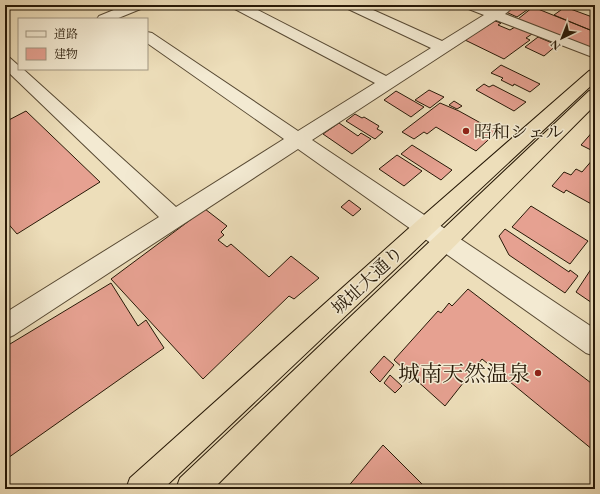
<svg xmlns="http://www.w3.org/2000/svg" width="600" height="494" viewBox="0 0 600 494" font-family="'EB Garamond','Noto Serif JP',serif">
<rect width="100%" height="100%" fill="#eddeba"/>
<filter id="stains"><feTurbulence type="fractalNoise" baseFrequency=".005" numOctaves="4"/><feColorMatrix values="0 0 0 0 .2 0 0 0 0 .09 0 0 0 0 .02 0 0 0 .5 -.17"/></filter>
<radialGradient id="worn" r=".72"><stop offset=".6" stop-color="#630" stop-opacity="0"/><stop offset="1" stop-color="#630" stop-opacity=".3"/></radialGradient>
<path fill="#e6a191" stroke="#271907" d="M517 5H534L517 17 506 12Z
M543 5H562L555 10Z
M533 7 595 32V46L591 49 518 19Z
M565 7 595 18V32L554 15Z
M495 21 501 23 498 25 510 30 515 27 532 34 526 38 530 40 504 59 465 40Z
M538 37 557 45 544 56 525 47Z
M501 65 540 84 530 92 514 84 513 86 501 80 503 78 491 73Z
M484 84 489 87 493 85 526 102 514 111 476 90Z
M429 90 444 97 430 108 415 100Z
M396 91 424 107 411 117 384 100Z
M454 101 462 106 457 109 449 105Z
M440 103 459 111 497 132 476 151 436 127 427 134 424 132 414 139 402 132Z
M26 111 100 182 17 234 5 220V122Z
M355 114 362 118 364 117 379 126 377 129 383 132 375 139 346 121Z
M339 123 358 136 361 133 371 139 352 154 323 134Z
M595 129V152L581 145Z
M412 145 452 170 441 180 401 154Z
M397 155 422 171 404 186 379 169Z
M594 158 595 159V206L566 190 564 193 552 186 564 172 571 175 576 169 582 172Z
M349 200 361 209 353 216 341 207Z
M531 206 588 241 570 264 512 227Z
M205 209 227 226 221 232 224 235 218 240 227 247 231 244 269 277 291 256 319 278 294 299 289 296 203 379 111 279Z
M505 229 569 272 570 270 578 276 565 293 509 255 499 236Z
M595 263V305L576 292Z
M111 283 138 326 146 320 164 348 5 460V347Z
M468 289 595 386V446L593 450 482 359 445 406 394 360 438 311 441 313 449 303 452 306Z
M384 356 394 365 380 382 370 372Z
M390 375 402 386 395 393 384 383Z
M383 445 427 489H346Z"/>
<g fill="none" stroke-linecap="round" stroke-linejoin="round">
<defs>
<path id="minor" d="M126 5H145L143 8 116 19H97L99 16Z
M231 5H248L386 76 431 48 346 8 344 5H362L442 41 484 15 466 8 464 5H483L493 9 500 5H516L505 14 595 49V58L496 20 312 140 595 329V356L586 353 298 149 14 335 5 339V313L159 217 5 69V56L10 58 19 66V69H23L176 207 284 139 147 43V32L152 33 298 131 375 83 233 8Z"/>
<path id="highway" d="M595 69V82L433 233 163 489H126L130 478 417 221 589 71Z
M595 90V105L213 489H176L180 478 589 91Z"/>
</defs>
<use href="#minor" stroke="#584a34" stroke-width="2"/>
<use href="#highway" stroke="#271907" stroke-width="2"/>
<use href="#minor" fill="#f3ead2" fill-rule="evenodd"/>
<use href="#highway" fill="#eddeba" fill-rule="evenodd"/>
</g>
<g fill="#8f2418" stroke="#f3ead2" stroke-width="1.5">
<circle cx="466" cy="131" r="4"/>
<circle cx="538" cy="373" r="4"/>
</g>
<g text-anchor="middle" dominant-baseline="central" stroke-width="3" stroke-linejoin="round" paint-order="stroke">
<g font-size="18" fill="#271907" stroke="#f3ead2" text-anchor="start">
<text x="474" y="131">昭和シェル</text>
</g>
<g font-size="18" fill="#271907" stroke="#f3ead2">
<text transform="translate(367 280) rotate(-43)">城址大通り</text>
</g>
<g font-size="22" fill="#271907" stroke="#f3ead2" text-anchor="end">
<text x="530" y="373">城南天然温泉</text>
</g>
</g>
<rect width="600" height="494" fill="none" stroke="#eddeba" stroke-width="20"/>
<rect x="6" y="6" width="588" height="482" fill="none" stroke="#271907" stroke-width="2"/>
<rect x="10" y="10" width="580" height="474" fill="none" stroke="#271907"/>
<rect x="18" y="18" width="130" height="52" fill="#f3ead2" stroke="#a19681"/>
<rect x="26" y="31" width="20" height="6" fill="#f3ead2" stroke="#a19681"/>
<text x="54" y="38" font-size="12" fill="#271907">道路</text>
<rect x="26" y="48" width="20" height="12" fill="#e6a191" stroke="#a19681"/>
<text x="54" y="58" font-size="12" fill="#271907">建物</text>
<g transform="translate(562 38) rotate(223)" stroke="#f3ead2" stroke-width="3" paint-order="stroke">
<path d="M0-3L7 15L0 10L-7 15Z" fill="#271907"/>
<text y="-6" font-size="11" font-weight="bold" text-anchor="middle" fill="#271907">N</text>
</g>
<rect width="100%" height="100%" filter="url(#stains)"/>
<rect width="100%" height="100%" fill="url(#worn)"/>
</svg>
